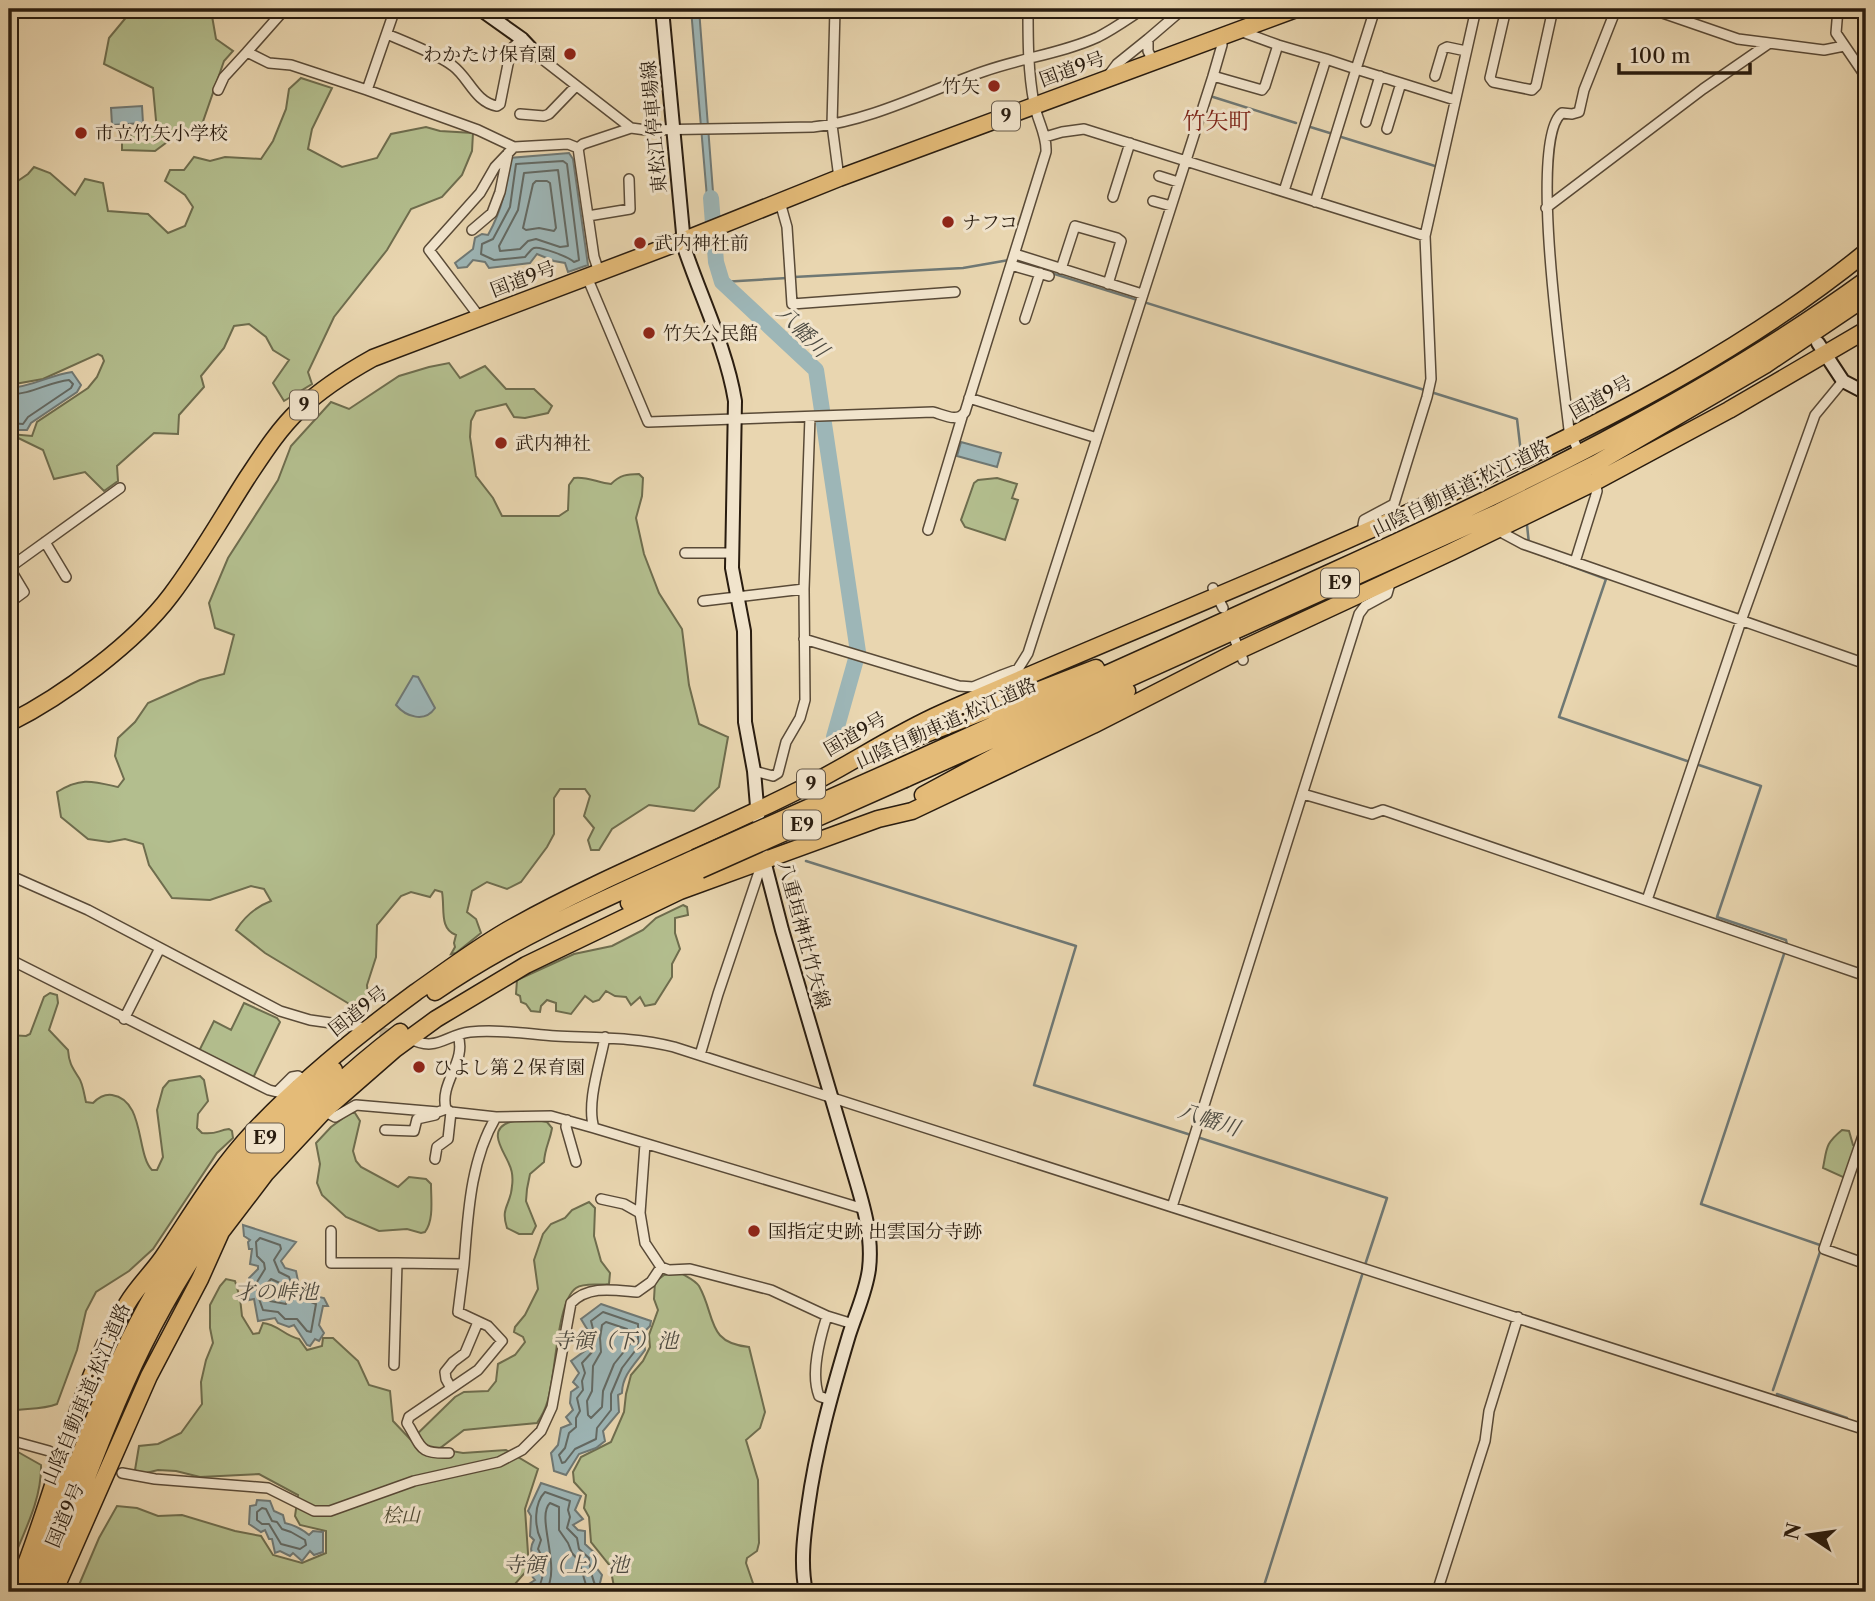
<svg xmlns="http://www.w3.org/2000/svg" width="1875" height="1601" viewBox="0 0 1875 1601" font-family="'Libre Caslon Text','Noto Serif JP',serif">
<rect width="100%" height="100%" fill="#e9d6b0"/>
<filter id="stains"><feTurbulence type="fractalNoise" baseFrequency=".00286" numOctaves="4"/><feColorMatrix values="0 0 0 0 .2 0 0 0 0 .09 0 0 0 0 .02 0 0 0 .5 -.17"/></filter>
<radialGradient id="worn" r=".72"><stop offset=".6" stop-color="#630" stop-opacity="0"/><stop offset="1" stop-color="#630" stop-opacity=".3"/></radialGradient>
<path fill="#b3be8e" stroke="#6e6d4e" stroke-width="2" d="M133 9H219L212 16 216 39 233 51 224 61 199 133 178 134 155 151 122 150V139L138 132 157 131 153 88 104 64 109 38Z
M301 78 332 88 312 129 308 149 342 167 377 158 391 134 426 127 440 131 473 133 472 151 462 175 442 197 411 209 387 250 334 317 308 372 312 384 284 401 273 383 289 360 273 350 266 337 249 324 234 326 224 348 201 376 204 387 179 415 178 434 154 433 117 466 118 481 104 491 85 472 54 479 43 450 10 434 32 436 37 422 88 388 97 377 104 361 102 356 98 354 43 379 9 385V187L28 174 34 167 50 173 75 195 85 179 103 183 108 211 148 214 168 233 185 226 193 207 185 195 165 181 170 170H184L194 157 210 161 225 157 261 159 273 141 286 109 289 89Z
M449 363 460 378 485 366 506 389H534L552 406 548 413 525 418 514 417 506 404 476 411 471 421 470 437 476 476 493 498 502 516H559L568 510 569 485 574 478C587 476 598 483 611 484 620 475 627 474 639 474L643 478 642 496 636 518 644 554 659 593 682 629 689 685 699 724 728 737 719 787 694 811 649 805 612 829 599 850H591L588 840 594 828 584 816 590 796 585 789H560L554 798V834L547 847 521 882 507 889 487 882 472 891 467 912 476 919 481 933 456 953 451 954 455 947 454 943 456 935C439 929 445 908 442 892L435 890 430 897 411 892 401 896 377 925 376 957 367 985 368 999 351 1005 265 953 236 930C245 916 255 907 271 901L264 889 251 886 210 900 172 898 149 865 143 844 125 839 109 842 88 839 61 817 57 792C81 777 92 781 118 787L124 779 115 756 118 738 135 722 148 703 200 680 224 674 234 635 215 628 209 603 228 558 278 480 291 446 331 402 349 409 399 376 429 367Z
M997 478 1017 484 1012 498 1018 500 1005 540 965 527 961 520 974 483 978 480Z
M683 905 687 907 688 915 675 918V933L680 949 672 964V977L655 1004 645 1006 640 997 631 1005 626 997 615 996 606 991 599 1000 593 1002 585 996 571 1014 556 1011V1003L547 1000 541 1006 540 1012 531 1011 526 1004 521 1002 520 996 516 994 517 980 574 954 612 946 643 930 656 918Z
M50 993 57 995 58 1003 49 1030 68 1050C69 1063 72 1067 79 1078 83 1084 84 1094 86 1102L93 1103C98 1098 105 1094 112 1095 145 1100 136 1154 152 1170H157L163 1157 157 1110 163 1088 169 1081 200 1076 204 1080 208 1101 198 1114 197 1128 202 1133C217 1135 218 1130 229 1129L232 1131 233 1138 217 1153 153 1249 129 1271 96 1292 86 1311 77 1350 57 1404C42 1410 25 1408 9 1411V1035L26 1036 30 1034 44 997Z
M244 1003 277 1018 280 1022 253 1078 199 1051 214 1021 231 1030Z
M350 1113H355L360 1121 353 1151 356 1161 361 1167 398 1187 409 1177 426 1179 431 1184C431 1200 434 1220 425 1232L421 1233 407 1229 379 1231 346 1217 322 1195 317 1183 320 1164 316 1143 331 1127Z
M537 1120 547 1122 552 1128C550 1141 545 1147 544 1162L530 1174 527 1189 526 1201 536 1226 532 1234H519L507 1228C500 1207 511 1205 512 1186 513 1179 512 1170 509 1164 504 1151 486 1130 510 1122 518 1119 529 1120 537 1120Z
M1842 1130 1849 1131 1853 1145 1856 1146 1845 1178 1823 1168C1827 1148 1825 1144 1842 1130Z
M589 1202 595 1208 594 1236 601 1261 610 1273 609 1284C599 1286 585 1282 576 1288 556 1302 556 1378 547 1403 545 1410 541 1417 537 1423L464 1430 439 1449 463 1453 506 1450 538 1469 525 1509 529 1568 508 1592H76L99 1538 117 1506 137 1508 158 1516 182 1515 235 1531 261 1536 273 1555 302 1563 326 1553V1531L300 1525 295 1516 298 1495 259 1474 200 1477 176 1471 158 1470 142 1474 135 1470 139 1446 158 1444 181 1433 202 1404 201 1382 206 1360 213 1343 210 1328V1305L220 1286 226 1279 235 1281 240 1298 242 1316 253 1334 259 1333 263 1323C277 1324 285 1336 299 1339L307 1350 322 1346 323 1338H333L358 1361 369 1385 390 1391 393 1421 411 1440 455 1397 464 1392 488 1391 496 1381 498 1364 515 1355 525 1342 523 1337 514 1332 515 1327 525 1315 538 1289 534 1260 543 1234 551 1224 565 1218 572 1210Z
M681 1273C687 1277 695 1280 699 1286 716 1316 706 1343 749 1347L765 1412 760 1428 746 1440 758 1480 759 1543 757 1551 747 1558 746 1563 756 1592H615L610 1566 591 1542 589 1517 584 1508 586 1495 574 1482 573 1472 581 1457 611 1442 624 1412 626 1394 631 1375 643 1361 650 1347 649 1335 658 1310 654 1299 655 1282 664 1275Z
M18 1452 41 1465C42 1502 21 1537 9 1570V1453Z"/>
<path fill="#9db6b7" stroke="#6f7874" stroke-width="2" d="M691 9H699L715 218 709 221Z
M142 106 143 123 112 125 111 108Z
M569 153 573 159 588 265 568 272 565 263 554 261 537 254 530 263 489 268 485 262 473 260 467 267 458 268 455 263 473 249 475 238 482 234 488 235C503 208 506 189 509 158Z
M72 372 81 385 77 392 31 423 27 430H9V388C32 387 50 375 72 372Z
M961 442 1001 453 997 467 957 456Z
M413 676 418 677 435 708C425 723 406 717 396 705Z
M243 1225 296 1242 281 1261 285 1268 296 1271 298 1281 301 1285 300 1290 306 1294 324 1298 328 1306H323L319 1325 324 1333 319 1341 315 1339 310 1346 307 1345 294 1325 289 1327 278 1323 275 1318 258 1321 254 1299 249 1300 248 1291 251 1288 249 1278 258 1269V1266L250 1264 252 1249H249L248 1242 250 1240 244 1236Z
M601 1304 651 1321 650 1326 643 1333 645 1350C636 1363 622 1375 622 1393L618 1395 619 1412 603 1431 605 1441 596 1448 579 1454 566 1475 554 1471 551 1453 558 1445 561 1428 571 1424 566 1417 573 1410 570 1403 571 1392 578 1387 573 1382 579 1373 571 1361 586 1350 584 1340 577 1342 579 1334 587 1329 581 1319Z
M541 1483 581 1496 575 1510 583 1519 573 1525 578 1530 585 1531V1544L597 1555 595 1566 602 1575 600 1583 607 1589 605 1592H516L535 1580 531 1575 537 1570 532 1564 535 1558C530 1552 530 1547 534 1540L530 1536 531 1516 528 1511Z
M257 1500 270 1501 274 1511 283 1515 285 1523C294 1525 302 1529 309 1535L313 1531 323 1532V1552L314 1555 310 1551 302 1561 293 1553 290 1556 280 1551 275 1553 272 1539H269L265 1530 261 1532 249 1524 250 1506 256 1505Z"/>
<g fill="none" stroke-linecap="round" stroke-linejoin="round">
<path stroke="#636963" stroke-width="2" d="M563 161 567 164 579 260 574 262C569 257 540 246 534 248 531 249 527 255 525 257L494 260 481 254 482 244 493 239 510 207 516 164Z
M558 170 568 246 560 247 536 239 528 241 520 249 500 251 499 246 518 210 524 173Z
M536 181H547L550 183 556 228 554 231 539 228 526 230 523 228 533 184Z
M9 394C31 395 48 382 69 380L73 384 71 388 28 417 23 424 9 423
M260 1238 280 1245 281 1249 274 1260 279 1272 289 1277 296 1296 316 1304 311 1332 307 1331 297 1319H285L278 1312 263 1310 257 1293V1282L265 1269 264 1263 257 1256 256 1242Z
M271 1279 282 1284 287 1300 286 1304 270 1301 266 1285Z
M603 1312 638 1324V1347L622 1368 611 1394V1410L597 1428 596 1439 575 1449 565 1462 562 1463 559 1455 565 1448 569 1433 576 1427V1418L580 1411 577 1398 583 1390 582 1381 585 1373 582 1363 593 1351 590 1337 593 1329 591 1321Z
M606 1322 627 1329 630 1344 614 1364 603 1391 602 1407 591 1418 588 1415 587 1401 592 1391 593 1366 601 1352 600 1338 602 1325Z
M262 1508 266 1509 272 1521 277 1522 282 1529 291 1532 305 1540 306 1545 300 1549 281 1544 269 1524H262L257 1520V1512Z
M526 1592 540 1585C544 1574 545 1560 538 1549L541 1540C534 1526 534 1503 545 1492L570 1501 568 1510 570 1517 567 1528 577 1538 579 1549 589 1558C589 1567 594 1586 599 1592
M545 1592C563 1569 535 1517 550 1503L559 1507V1530L568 1543 572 1553 579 1561 588 1592"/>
<path stroke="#6f7874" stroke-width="2.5" d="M1210 96 1296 123
M1307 126 1333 134
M1338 136 1435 166
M1016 262 1517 419 1521 453
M794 277 963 268 1009 260
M722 282 787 278
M1527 525 1529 544
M1531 551 1606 579 1559 717 1690 762
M1696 764 1761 786 1717 917 1786 940 1787 945
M806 861 1076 946 1034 1085 1191 1135
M1785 951 1701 1204 1820 1245
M1197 1137 1387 1198 1365 1265
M1773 1390 1820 1252
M1777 1394 1847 1418
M1262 1592 1363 1272"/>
<path stroke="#9db6b7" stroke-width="16" d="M711 198 716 262 722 282 816 370 858 652 834 737"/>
<path stroke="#c3b190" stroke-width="9" stroke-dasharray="9 4.5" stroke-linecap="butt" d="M367 1028 397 1035"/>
<defs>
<path id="street" d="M285 9 247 52 269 63 291 65 367 90 395 9
M835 9 832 125 839 178
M1506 9 1490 78 1493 82 1532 90 1536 86 1553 9
M1651 9 1738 39 1824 50 1844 46
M1838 9 1836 33 1866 77
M1240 31 1278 45 1326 59 1284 191
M387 34C405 42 438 54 453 66 469 78 475 102 497 106L500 104 511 49 522 39
M1148 39 1183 9
M537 55 631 128 646 130 813 127C871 121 930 90 985 71 1022 58 1063 53 1098 37 1114 29 1129 18 1143 9
M1326 59 1356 69 1375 9
M1108 76 1117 64 1148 39V51L1153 61
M1213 76 1262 90 1265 86 1278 45
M1435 76 1443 49 1447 47 1466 51
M218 90 224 77 247 52
M367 90 478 130 514 147 568 144 578 148 583 144 631 128
M520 114 544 116 549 114 576 86
M1366 122 1380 76
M1387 129 1401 83
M1045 137 1062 132 1084 129 1425 236
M578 148 588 216 630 209 629 179
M1159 176 1178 182
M1113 197 1130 143
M1153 201 1171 206
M780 202 787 227 792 304 955 292
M1315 202 1356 69 1455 100
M1546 208 1703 89 1768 44
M588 216 594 257 599 272
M472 230 492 213 500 192 508 153
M1015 254 1142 294
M1011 265 1049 276
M1061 269 1075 226 1117 238 1121 241 1108 284
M587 277 648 422 933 412C944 415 958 423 965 412L1046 152C1047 135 1037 120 1034 103 1028 72 1028 40 1028 9
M479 318 475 311 429 250 480 193 495 167 514 147
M1025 319 1040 273
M969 398 1097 438
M1577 448 1569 430C1564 381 1527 139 1562 113L1572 114 1579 112 1584 90 1616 9
M9 468V473
M928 530 962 417
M1497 530 1523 544 1866 664
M1366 533 1363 525 1364 520 1394 504 1427 397 1431 379 1425 236 1476 9
M45 542 66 577
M685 553H732
M1575 562 1595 498 1597 491 1594 480
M9 568 120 488
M1213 588 1223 608
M703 601 804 589
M9 603 24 592 9 567
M804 639 959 686 973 687 1002 675 1005 680
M1235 640 1243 660
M1002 675 1018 669 1028 653 1213 76 1222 45 1220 35
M754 771 773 776 778 773 786 742 800 718 805 700 804 589 810 417
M1303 794 1372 814 1383 810 1866 976
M9 875 88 910 280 1011 310 1020 367 1028
M1647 900 1741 621 1815 415 1843 381
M9 959 269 1090 277 1092 292 1077 298 1076 305 1081
M124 1019 160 948
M605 1037C600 1064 586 1103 594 1128L864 1209
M409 1038C436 1053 445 1035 470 1032 498 1029 528 1034 556 1036 596 1038 635 1037 674 1047L1866 1430
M700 1055 718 994 763 860
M446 1109C439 1083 467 1061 458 1036
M324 1111 335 1117 356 1105 438 1112 446 1109 451 1112 496 1117 551 1116 594 1128
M567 1120 566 1127 576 1162
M1866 1127 1824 1249 1866 1264
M385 1130 414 1131 417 1119 435 1115
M435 1159 437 1147 448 1139 451 1112
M601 1199 624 1204 640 1213
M1172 1207 1359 614 1365 606 1387 594 1389 587 1386 579
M331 1231V1263H397L394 1365
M397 1263 464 1264 458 1312 488 1326 502 1341 478 1370 409 1417 407 1423C422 1447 418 1454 449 1453
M464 1264C468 1215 470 1161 496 1117
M661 1267 669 1270 690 1269 771 1290 827 1316 853 1324
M827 1316C820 1338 810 1373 819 1396L830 1400
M451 1388 446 1379 445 1372 453 1362 465 1353 478 1322
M9 1440 49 1451
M122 1473 155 1479 268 1488 314 1511H330L414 1481 499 1462 522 1450 541 1431 552 1407 571 1303C589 1285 613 1290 637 1292L651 1282 661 1267 645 1243 640 1213 645 1144
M1437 1592 1485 1441 1489 1411 1518 1317"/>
<path id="secondary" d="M480 9 522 39 537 55
M662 9 683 233 682 241C699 294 726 346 735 401L732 568 744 631 745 722 754 771 758 818
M1818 343 1843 381 1866 393
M762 853 782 930 854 1174C863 1204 873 1236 869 1269 866 1292 856 1313 849 1335 832 1392 816 1448 808 1507 804 1535 800 1564 806 1592"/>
<path id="highway" d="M9 723C63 696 135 643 171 595 199 558 222 517 247 478 263 454 278 430 299 410 321 389 346 373 373 358L682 241 839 178 1296 9
M892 747 1096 668
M900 767C1042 703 1185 639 1327 574 1514 489 1699 401 1866 280
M905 779 1499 512 1597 463 1765 365 1866 297
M923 795 1001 753 1127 691
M629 903 700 870
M435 992C515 937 606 898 695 858
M15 1592C54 1500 75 1389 127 1304 137 1287 152 1273 163 1257 192 1214 218 1169 254 1131 303 1079 359 1034 416 992 449 969 480 945 515 926 605 876 703 838 795 792 845 768 890 736 942 713 1120 635 1301 564 1477 481 1614 417 1749 347 1866 252
M28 1592C62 1509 89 1421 129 1340 180 1236 249 1148 334 1070
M42 1592C76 1510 104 1425 143 1346 204 1223 289 1116 400 1032
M54 1592 149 1376 200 1279 221 1232 266 1173 324 1111 395 1049 436 1019 526 965 680 891 878 819 912 811 1093 725 1240 650 1451 552 1595 482 1729 410 1866 330"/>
</defs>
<use href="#street" stroke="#594a37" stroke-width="12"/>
<use href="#secondary" stroke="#291c0f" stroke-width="16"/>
<use href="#highway" stroke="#291c0f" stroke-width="19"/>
<use href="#street" stroke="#f1e4cc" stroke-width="9"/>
<use href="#secondary" stroke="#f1e4cc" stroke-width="12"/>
<use href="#highway" stroke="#e4bb78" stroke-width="16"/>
<defs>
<path id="highway-bridge" d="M695 858 900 767
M700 870 905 779"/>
</defs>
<use href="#highway-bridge" stroke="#291c0f" stroke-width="19" stroke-linecap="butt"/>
<use href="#highway-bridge" stroke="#e4bb78" stroke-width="16"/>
</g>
<g fill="#8f2418" stroke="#f1e4cc" stroke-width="2.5">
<circle cx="570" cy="54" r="7"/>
<circle cx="994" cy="86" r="7"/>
<circle cx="81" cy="133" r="7"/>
<circle cx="948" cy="222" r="7"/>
<circle cx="640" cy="243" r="7"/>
<circle cx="649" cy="333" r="7"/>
<circle cx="501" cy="443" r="7"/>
<circle cx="419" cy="1067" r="7"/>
<circle cx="754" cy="1231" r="7"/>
</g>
<g text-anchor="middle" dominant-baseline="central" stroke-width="6" stroke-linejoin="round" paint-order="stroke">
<g fill="#f1e4cc" stroke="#655848" stroke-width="2">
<rect x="992" y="101.5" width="28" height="29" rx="5"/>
<rect x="290" y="390.5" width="28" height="29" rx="5"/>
<rect x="1321" y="568.5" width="38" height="29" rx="5"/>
<rect x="797" y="769.5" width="28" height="29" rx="5"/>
<rect x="783" y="810.5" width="38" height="29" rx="5"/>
<rect x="246" y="1123.5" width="38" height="29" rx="5"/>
</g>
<g font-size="18" font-weight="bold" fill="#291c0f">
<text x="1006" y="116">9</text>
<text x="304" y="405">9</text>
<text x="1340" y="583">E9</text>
<text x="811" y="784">9</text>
<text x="802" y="825">E9</text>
<text x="265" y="1138">E9</text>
</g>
<g font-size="19" fill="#291c0f" stroke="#f1e4cc" text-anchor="start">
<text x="556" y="54" text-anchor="end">わかたけ保育園</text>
<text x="980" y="86" text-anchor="end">竹矢</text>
<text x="95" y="133">市立竹矢小学校</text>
<text x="962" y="222">ナフコ</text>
<text x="654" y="243">武内神社前</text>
<text x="663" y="333">竹矢公民館</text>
<text x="515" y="443">武内神社</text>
<text x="433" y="1067">ひよし第２保育園</text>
<text x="768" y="1231">国指定史跡 出雲国分寺跡</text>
</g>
<g font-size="19" fill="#291c0f" stroke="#f1e4cc">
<text transform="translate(1072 69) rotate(-20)">国道9号</text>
<text transform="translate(654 127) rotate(-95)">東松江停車場線</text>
<text transform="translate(523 279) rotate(-21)">国道9号</text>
<text transform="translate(1601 397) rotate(-29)">国道9号</text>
<text transform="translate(1461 488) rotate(-26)">山陰自動車道;松江道路</text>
<text transform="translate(946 723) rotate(-24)">山陰自動車道;松江道路</text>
<text transform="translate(855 734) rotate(-30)">国道9号</text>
<text transform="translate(804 935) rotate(75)">八重垣神社竹矢線</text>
<text transform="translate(358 1011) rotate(-38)">国道9号</text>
<text transform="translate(86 1394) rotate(-67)">山陰自動車道;松江道路</text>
<text transform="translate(65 1515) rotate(-67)">国道9号</text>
</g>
<g font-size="19" font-style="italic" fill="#524d35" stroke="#f1e4cc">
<text x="401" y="1515">桧山</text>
</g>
<g font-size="21" font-style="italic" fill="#4c4a41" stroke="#f1e4cc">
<text transform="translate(803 331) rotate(45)">八幡川</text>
<text transform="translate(1209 1119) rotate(18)">八幡川</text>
<text x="276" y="1291">才の峠池</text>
<text x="615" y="1340">寺領（下）池</text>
<text x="566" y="1564">寺領（上）池</text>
</g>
<g font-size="23" fill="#7a1f14" stroke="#f1e4cc">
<text x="1217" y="121">竹矢町</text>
</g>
</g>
<rect width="1875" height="1601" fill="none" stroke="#e9d6b0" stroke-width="35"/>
<rect x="10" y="10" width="1854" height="1580" fill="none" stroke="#291c0f" stroke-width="3.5"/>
<rect x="18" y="18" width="1840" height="1566" fill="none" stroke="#291c0f" stroke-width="2"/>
<g transform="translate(1809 1535) rotate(283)" stroke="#f1e4cc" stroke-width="5" paint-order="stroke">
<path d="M0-5L12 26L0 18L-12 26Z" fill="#291c0f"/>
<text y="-10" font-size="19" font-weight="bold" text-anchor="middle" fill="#291c0f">N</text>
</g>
<path d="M1619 63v10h131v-10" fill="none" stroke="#291c0f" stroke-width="3.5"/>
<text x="1630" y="63" font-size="21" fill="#291c0f" stroke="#f1e4cc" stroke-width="5" paint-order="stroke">100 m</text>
<rect width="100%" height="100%" filter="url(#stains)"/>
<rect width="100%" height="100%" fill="url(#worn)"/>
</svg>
